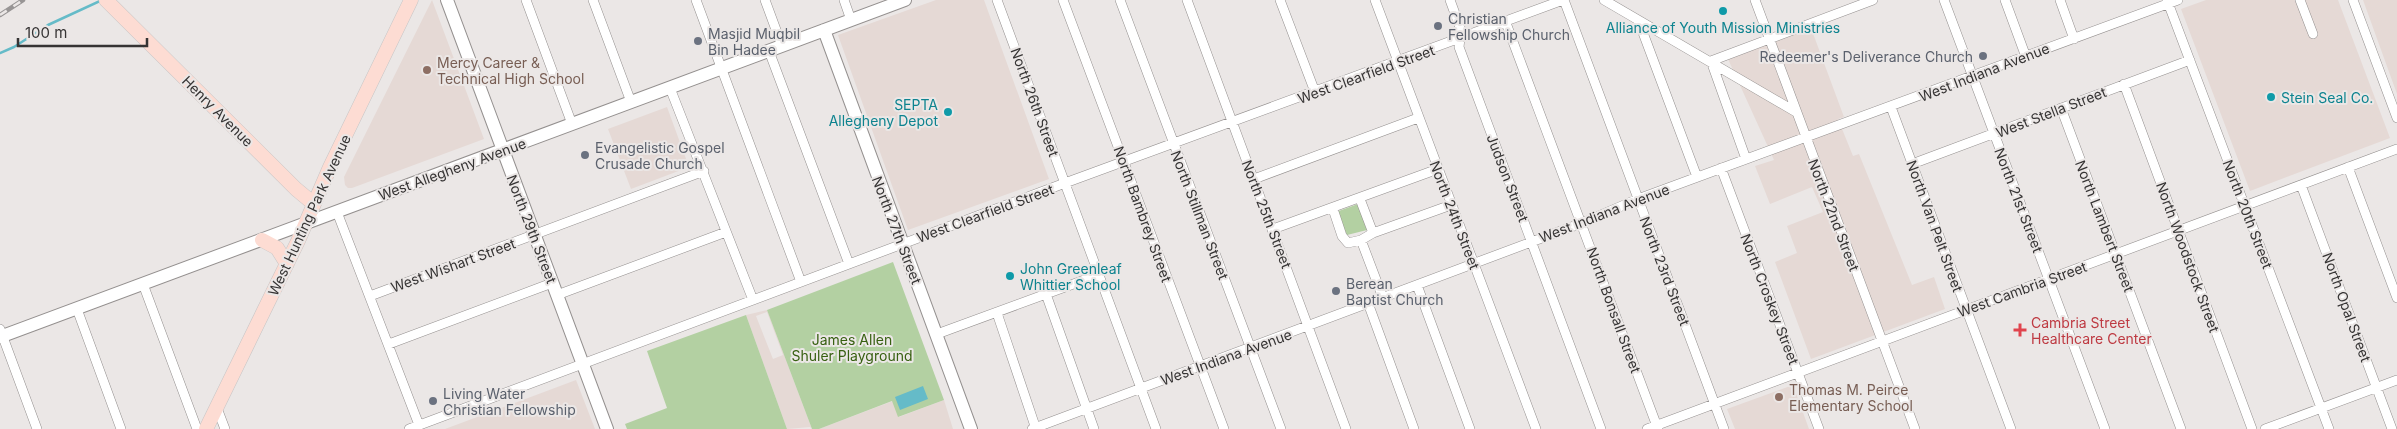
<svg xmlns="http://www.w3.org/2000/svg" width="2397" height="429" viewBox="0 0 2397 429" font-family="Inter,sans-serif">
<rect width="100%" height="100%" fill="#ebe7e6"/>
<path fill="#e5d9d5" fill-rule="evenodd" d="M432 0 484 139 352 188H348L345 185 344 177Z
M936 0H984L1049 179 908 230 838 35Z
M2206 0H2338L2390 138 2250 191 2181 9Z
M2363 0H2397V94Z
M1811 28 1844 117 1838 119 1853 156 1859 154 1912 285 1934 277 1945 309 1811 359 1775 262 1797 253 1787 226 1823 212 1812 187 1770 204 1755 166 1774 160 1728 59Z
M667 107 689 167 631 189 608 129Z
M767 310 812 429 810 427 787 429 746 315ZM767 312 783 355 773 359 756 316Z
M576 380 595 429H445Z
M1793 385 1809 429H1735L1727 409Z
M944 400 953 429H819L893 401 899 417Z"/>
<path fill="#b3d0a2" d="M1358 204 1367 230 1347 235 1336 212Z
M893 262 944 400 898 417 892 401 819 429H812L767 310Z
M746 315 787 429H627L625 424 667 408 647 351Z"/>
<path fill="#65bbc8" d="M923 386 928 399 900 410 895 397Z"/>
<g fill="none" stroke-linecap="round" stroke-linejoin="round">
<path stroke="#65bbc8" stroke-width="2.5" d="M0 53 14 47 48 25 102 0"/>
<defs>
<path id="street" d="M526 0 572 124
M593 0 631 102
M696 0 801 282
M765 0 782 46
M844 0 851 20
M997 0 1156 429
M1063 0 1224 429
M1120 0 1281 429
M1187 0 1346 429
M1280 0 1315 92
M1375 0 1536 429
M1450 0 1461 30 1459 47 1601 429
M1564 0 1724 429
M1604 0 1796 112
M1755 0 1915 429
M1944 0 2105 429
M2005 0 2026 57
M2060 0 2074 39
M2167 0 2329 429
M2300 0 2313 34
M2353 0 2397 118
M1639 22 1697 177
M1506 23 1658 429
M769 51 849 264
M2124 84 2252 429
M670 88 753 300
M1891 107 2011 429
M2061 108 2181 429
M1746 159 1711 61 1873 0
M1912 164 2190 60
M2348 167 2397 298
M1721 168 1819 429
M1254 179 1418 118
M2301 185 2392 429
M1360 199 1373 233
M1333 209 1342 236 1348 243 1361 240 1373 233 1451 205
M337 212 419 425
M1273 229 1438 169
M1361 240 1383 298
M143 284 197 429
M1417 285 1470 429
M1046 294 1094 429
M557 295 726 232
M370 296 704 171
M1368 303 1414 429
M77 309 121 429
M997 313 1036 429
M0 329 37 429
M937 334 1098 275
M389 344 552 283
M217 408 225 429
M409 429 1065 183 1563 0
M1032 429 1582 223 1638 199 2178 0
M1647 429 2397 149
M2265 429 2397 380"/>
<path id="secondary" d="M447 0 607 429
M824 30 971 429
M0 337 905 0"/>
<path id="primary" d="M106 0 296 189 314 204
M262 240 277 248 287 264
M206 429 298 241 330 167 411 0"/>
</defs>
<use href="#street" stroke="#94908f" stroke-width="10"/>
<use href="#secondary" stroke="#94908f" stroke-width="14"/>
<use href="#primary" stroke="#c7c6c6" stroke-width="15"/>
<use href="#street" stroke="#fff" stroke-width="9"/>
<use href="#secondary" stroke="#fff" stroke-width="12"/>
<use href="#primary" stroke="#fddcd3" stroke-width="14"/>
<defs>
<path id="rail" d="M0 15 23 0"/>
</defs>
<use href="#rail" stroke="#989595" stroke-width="4.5"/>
<use href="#rail" stroke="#ebe7e6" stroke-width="2.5" stroke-dasharray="8" stroke-linecap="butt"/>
</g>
<g fill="#0f9aa8" stroke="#ebe7e6" stroke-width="2">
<circle cx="1723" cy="11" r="5"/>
<circle cx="2271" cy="97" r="5"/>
<circle cx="948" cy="112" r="5"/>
<circle cx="1010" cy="276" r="5"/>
</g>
<g fill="#6b7280" stroke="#ebe7e6" stroke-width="2">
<circle cx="1438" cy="26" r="5"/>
<circle cx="698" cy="41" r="5"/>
<circle cx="1983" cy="56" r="5"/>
<circle cx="585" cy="155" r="5"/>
<circle cx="1336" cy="291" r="5"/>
<circle cx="433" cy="401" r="5"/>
</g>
<g fill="#8d6e63" stroke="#ebe7e6" stroke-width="2">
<circle cx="427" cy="70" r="5"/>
<circle cx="1779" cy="397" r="5"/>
</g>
<path fill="#e0444e" stroke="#ebe7e6" stroke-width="2" d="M2017.5 322.5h5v5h5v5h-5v5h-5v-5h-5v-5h5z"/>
<g text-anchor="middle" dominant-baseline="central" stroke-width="4" stroke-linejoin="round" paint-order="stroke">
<g font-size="14" fill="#5b616d" stroke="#ebe7e6" text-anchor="start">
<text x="1448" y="18">Christian<tspan x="1448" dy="16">Fellowship Church</tspan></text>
<text x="708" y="33">Masjid Muqbil<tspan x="708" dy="16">Bin Hadee</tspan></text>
<text x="1973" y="56" text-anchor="end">Redeemer's Deliverance Church</text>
<text x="595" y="147">Evangelistic Gospel<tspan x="595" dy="16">Crusade Church</tspan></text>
<text x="1346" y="283">Berean<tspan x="1346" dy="16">Baptist Church</tspan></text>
<text x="443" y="393">Living Water<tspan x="443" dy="16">Christian Fellowship</tspan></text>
</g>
<g font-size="14" fill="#0d838f" stroke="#ebe7e6" text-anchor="start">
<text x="1723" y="27" text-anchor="middle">Alliance of Youth Mission Ministries</text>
<text x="2281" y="97">Stein Seal Co.</text>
<text x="938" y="104" text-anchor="end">SEPTA<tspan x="938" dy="16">Allegheny Depot</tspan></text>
<text x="1020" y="268">John Greenleaf<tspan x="1020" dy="16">Whittier School</tspan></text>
</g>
<g font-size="14" fill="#785e54" stroke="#ebe7e6" text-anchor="start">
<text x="437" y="62">Mercy Career &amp;<tspan x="437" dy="16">Technical High School</tspan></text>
<text x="1789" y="389">Thomas M. Peirce<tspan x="1789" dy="16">Elementary School</tspan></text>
</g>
<g font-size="14" fill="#363434" stroke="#ebe7e6">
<text transform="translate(1984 72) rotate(-21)">West Indiana Avenue</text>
<text transform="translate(1366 74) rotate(-20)">West Clearfield Street</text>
<text transform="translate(1035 102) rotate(70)">North 26th Street</text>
<text transform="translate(218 111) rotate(45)">Henry Avenue</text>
<text transform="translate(2051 112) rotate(-21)">West Stella Street</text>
<text transform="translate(452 169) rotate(-20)">West Allegheny Avenue</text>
<text transform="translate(1508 178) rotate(69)">Judson Street</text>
<text transform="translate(2019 200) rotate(69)">North 21st Street</text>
<text transform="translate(985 213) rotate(-20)">West Clearfield Street</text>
<text transform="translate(1604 213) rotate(-21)">West Indiana Avenue</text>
<text transform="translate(1143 214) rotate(70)">North Bambrey Street</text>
<text transform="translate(1267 214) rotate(69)">North 25th Street</text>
<text transform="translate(2248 214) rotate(69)">North 20th Street</text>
<text transform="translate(309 215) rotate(-65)">West Hunting Park Avenue</text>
<text transform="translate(1200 215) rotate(69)">North Stillman Street</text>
<text transform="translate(1455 215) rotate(69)">North 24th Street</text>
<text transform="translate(1834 215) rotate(69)">North 22nd Street</text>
<text transform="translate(1935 226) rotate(70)">North Van Pelt Street</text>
<text transform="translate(2105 226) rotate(69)">North Lambert Street</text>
<text transform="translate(532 229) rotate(69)">North 29th Street</text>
<text transform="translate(897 230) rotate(69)">North 27th Street</text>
<text transform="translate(2188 257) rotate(70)">North Woodstock Street</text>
<text transform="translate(453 265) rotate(-20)">West Wishart Street</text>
<text transform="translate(1665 271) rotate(69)">North 23rd Street</text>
<text transform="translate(2022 289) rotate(-20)">West Cambria Street</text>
<text transform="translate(1770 299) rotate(69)">North Croskey Street</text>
<text transform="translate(2347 307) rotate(70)">North Opal Street</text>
<text transform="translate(1614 310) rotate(70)">North Bonsall Street</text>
<text transform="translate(1226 357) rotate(-20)">West Indiana Avenue</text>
</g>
<g font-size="14" fill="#be3a42" stroke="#ebe7e6" text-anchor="start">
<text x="2031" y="322">Cambria Street<tspan x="2031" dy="16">Healthcare Center</tspan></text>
</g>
<g font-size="14" fill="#376011" stroke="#ebe7e6">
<text x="852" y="339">James Allen<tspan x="852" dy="16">Shuler Playground</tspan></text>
</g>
</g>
<path d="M18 38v8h129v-8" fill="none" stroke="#363434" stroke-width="2.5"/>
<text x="25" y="38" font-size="15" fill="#363434" stroke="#ebe7e6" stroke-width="4" paint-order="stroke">100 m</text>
</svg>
